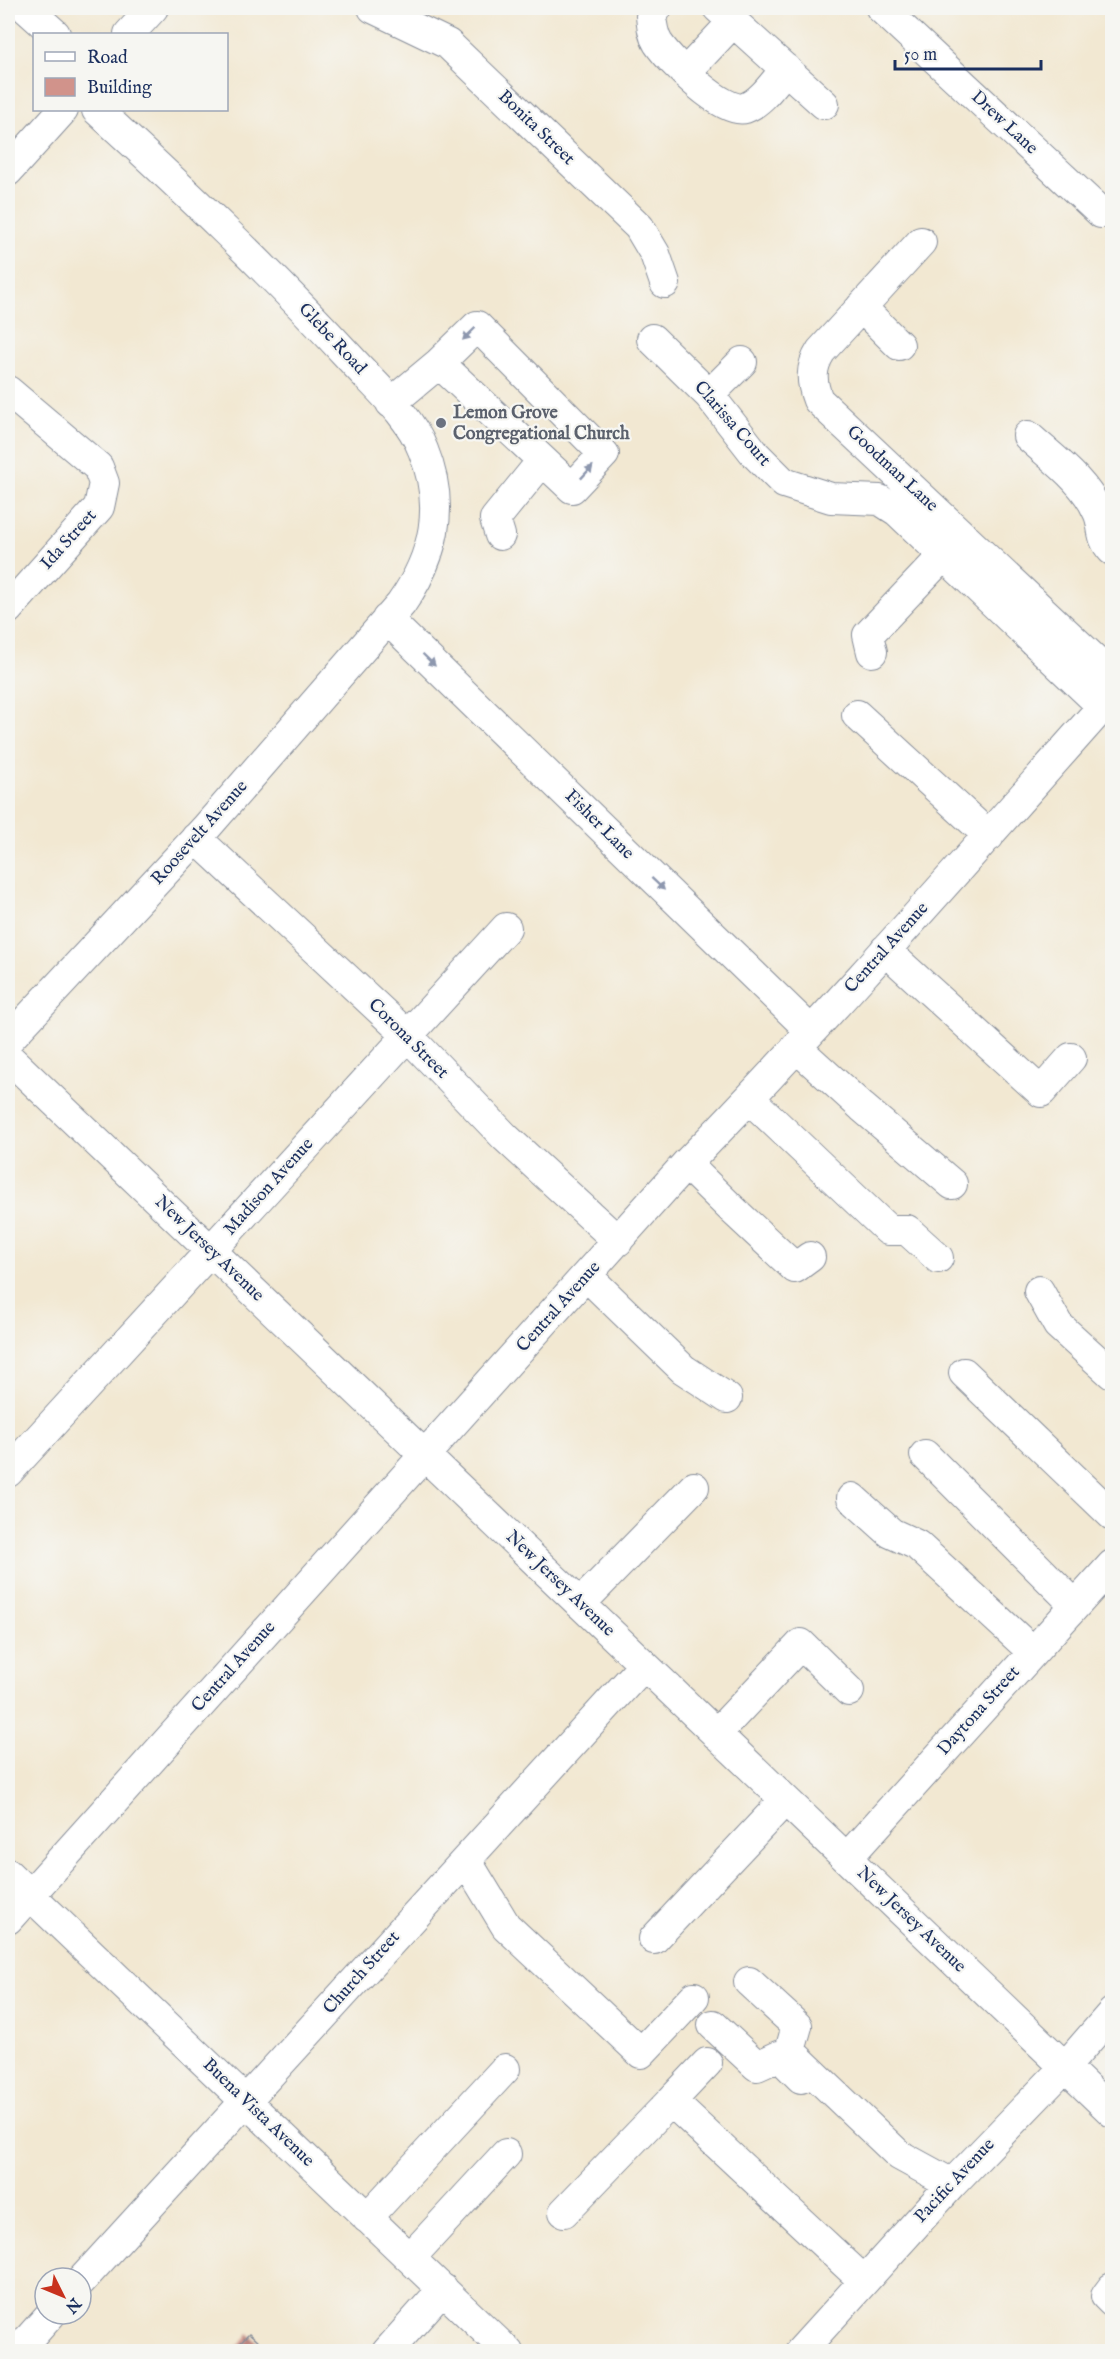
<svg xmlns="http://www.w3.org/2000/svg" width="1120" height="2359" viewBox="0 0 1120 2359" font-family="'IM FELL English',serif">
<defs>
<pattern id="building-cross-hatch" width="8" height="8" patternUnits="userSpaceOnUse" patternTransform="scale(1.5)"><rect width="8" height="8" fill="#d1938b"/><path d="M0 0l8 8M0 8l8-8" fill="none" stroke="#a97875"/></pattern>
</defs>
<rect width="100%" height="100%" fill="#f6f6f2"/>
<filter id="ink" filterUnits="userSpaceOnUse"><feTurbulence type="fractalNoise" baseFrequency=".0167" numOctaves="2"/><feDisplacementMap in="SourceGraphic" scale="12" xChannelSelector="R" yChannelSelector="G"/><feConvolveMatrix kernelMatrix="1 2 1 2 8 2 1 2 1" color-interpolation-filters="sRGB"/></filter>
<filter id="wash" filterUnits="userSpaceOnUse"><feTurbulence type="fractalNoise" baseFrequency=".008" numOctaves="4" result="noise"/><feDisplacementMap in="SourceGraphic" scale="24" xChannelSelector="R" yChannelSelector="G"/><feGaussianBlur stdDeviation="1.35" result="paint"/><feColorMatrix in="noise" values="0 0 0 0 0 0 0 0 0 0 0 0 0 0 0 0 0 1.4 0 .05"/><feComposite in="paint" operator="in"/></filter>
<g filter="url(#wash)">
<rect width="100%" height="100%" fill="#f2e8d2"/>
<g id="blocks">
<path fill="url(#building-cross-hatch)" d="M249 2334 269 2352H232Z"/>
</g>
</g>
<g filter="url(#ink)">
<use href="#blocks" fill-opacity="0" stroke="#868c98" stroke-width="1.5"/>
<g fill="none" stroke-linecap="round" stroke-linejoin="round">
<defs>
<path id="minor" d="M26 8 55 34
M373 8 448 44 639 227 655 254 665 283
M657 8 651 16C652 26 653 35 658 43 670 61 724 115 745 108 762 102 774 82 786 69
M718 8 824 104
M881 8 1101 213
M129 34 153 8
M686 72 733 22
M8 171 63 110
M921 242 821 351C810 368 811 382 818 400L1112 676
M861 307 899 345
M652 339 709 395 755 454 784 483 831 498 880 500 897 511 1103 707
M8 391 98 467 104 483 99 507 8 609
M709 395 742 362
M391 403 439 363 477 326 604 454 572 488 439 363
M1028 436C1053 459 1084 480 1098 512 1105 527 1099 536 1112 550
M500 535 495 519 542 461
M387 619 811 1031
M872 652 868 635 944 555
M857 715 989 836
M196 838 407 1035 505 1137 618 1241
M885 950 1041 1092 1071 1058
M8 1040 205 829 401 604C435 556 446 506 423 450 409 414 375 386 350 358 270 271 184 190 97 110
M796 1047 862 1107 952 1184
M8 1057 1112 2112
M750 1099 888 1230H907L938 1258
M686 1164 734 1211 795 1268 810 1257
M587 1276 683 1369 727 1398
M1039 1291 1058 1325 1112 1374
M964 1373 1112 1515
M925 1455 1075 1605
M8 1472 506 928
M852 1498 891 1533 917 1545 1033 1652
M580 1604 694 1487
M716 1734 801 1644 849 1691
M847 1858 1112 1565
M466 1860 506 1926 641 2053 694 1997
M8 1874 508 2352
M8 1919 686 1164C833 1013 972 853 1112 696
M654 1939 785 1800
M749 1982 797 2026 790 2051 899 2155 952 2184
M713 2025 757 2066 779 2056 801 2078
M671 2101 707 2063
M564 2212 671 2101 864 2281
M367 2218 505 2069
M410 2258 506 2154
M81 2281 644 1665
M1112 2288 1106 2296 1112 2302
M17 2352 51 2314
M387 2352 443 2289
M800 2352 952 2184 1065 2067 1112 2013"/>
</defs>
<use href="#minor" stroke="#868c98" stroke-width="32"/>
<use href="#minor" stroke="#fff" stroke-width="30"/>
</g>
<defs><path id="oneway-solid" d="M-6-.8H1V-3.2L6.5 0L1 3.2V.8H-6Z" transform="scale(1.5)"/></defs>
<g fill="#8d97ae">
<use href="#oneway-solid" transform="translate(469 334) rotate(136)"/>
<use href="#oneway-solid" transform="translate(587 472) rotate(-47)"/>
<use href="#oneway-solid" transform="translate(429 660) rotate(44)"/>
<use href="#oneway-solid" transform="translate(658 884) rotate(43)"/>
</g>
</g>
<circle fill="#6b7280" stroke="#f6f6f2" stroke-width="2" cx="441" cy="423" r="6"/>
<g text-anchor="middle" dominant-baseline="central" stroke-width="4.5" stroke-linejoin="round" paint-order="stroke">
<g font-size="18" fill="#1b2f5e" stroke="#f6f6f2">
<text transform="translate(1004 123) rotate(43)">Drew Lane</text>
<text transform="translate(536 128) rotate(44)">Bonita Street</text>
<text transform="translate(332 339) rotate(47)">Glebe Road</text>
<text transform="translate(732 424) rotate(49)">Clarissa Court</text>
<text transform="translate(892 469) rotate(43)">Goodman Lane</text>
<text transform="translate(69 540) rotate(-48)">Ida Street</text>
<text transform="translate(599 825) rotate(45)">Fisher Lane</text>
<text transform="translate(200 833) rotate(-48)">Roosevelt Avenue</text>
<text transform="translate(887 948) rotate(-48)">Central Avenue</text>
<text transform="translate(408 1039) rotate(45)">Corona Street</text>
<text transform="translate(269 1187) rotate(-48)">Madison Avenue</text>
<text transform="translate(209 1249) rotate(44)">New Jersey Avenue</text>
<text transform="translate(559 1307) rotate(-48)">Central Avenue</text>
<text transform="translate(560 1584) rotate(44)">New Jersey Avenue</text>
<text transform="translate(234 1667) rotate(-48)">Central Avenue</text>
<text transform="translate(979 1711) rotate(-48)">Daytona Street</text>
<text transform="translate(911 1920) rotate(44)">New Jersey Avenue</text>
<text transform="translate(362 1973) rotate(-48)">Church Street</text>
<text transform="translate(258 2113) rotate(44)">Buena Vista Avenue</text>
<text transform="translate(955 2181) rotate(-47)">Pacific Avenue</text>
</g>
<g font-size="18" font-weight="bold" fill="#5b616d" stroke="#f6f6f2" text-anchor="start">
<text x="453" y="413">Lemon Grove<tspan x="453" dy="21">Congregational Church</tspan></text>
</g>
</g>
<rect width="1120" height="2359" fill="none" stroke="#f6f6f2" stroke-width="30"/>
<rect x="33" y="33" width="195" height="78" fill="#f6f6f2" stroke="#9ea6b7" stroke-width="1.5"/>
<rect x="45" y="52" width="30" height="9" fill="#ffffff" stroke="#9ea6b7" stroke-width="1.5"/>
<text x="87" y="63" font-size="18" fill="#1b2f5e">Road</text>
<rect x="45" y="78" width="30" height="18" fill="#d1938b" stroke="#9ea6b7" stroke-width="1.5"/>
<text x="87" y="93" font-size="18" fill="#1b2f5e">Building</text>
<g transform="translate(63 2296) rotate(133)"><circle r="28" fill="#f6f6f2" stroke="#9ea6b7" stroke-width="1.5"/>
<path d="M0-4.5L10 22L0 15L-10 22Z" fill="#c8321e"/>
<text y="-9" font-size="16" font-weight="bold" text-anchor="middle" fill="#1b2f5e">N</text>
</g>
<path d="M895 60v9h146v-9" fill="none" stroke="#1b2f5e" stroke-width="3"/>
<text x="904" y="60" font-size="18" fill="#1b2f5e" stroke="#f6f6f2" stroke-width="4.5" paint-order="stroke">50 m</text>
</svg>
